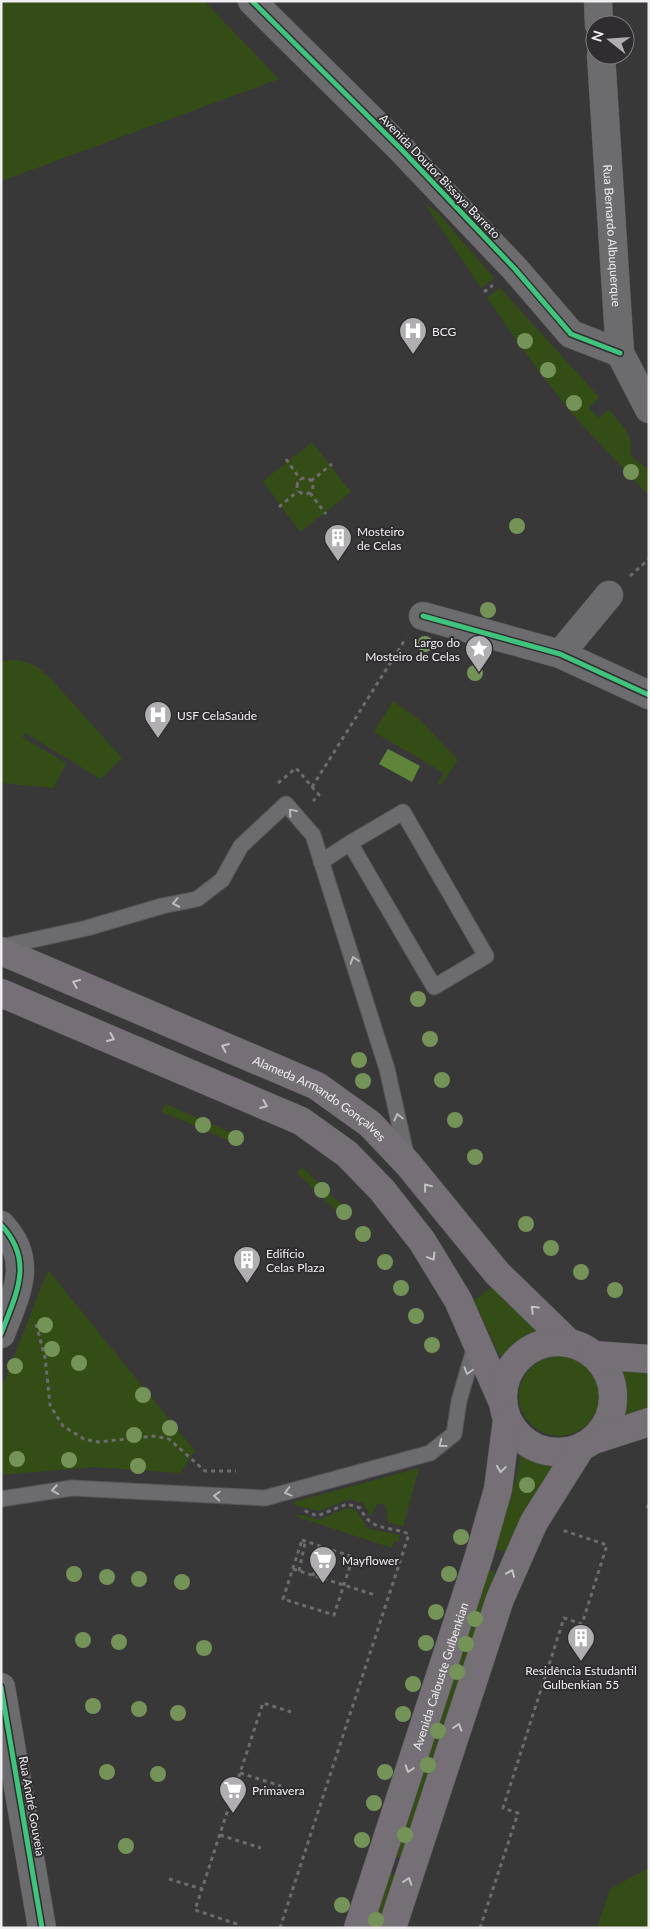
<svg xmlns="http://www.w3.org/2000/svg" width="650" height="1929" viewBox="0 0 650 1929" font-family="Lato,sans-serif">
<rect width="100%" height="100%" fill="#393839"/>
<path fill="#344d16" d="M1 1H204L279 79 1 181Z
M424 203 438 213 494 278 481 288Z
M500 288 599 397 589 408 599 418 609 409C620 424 636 436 630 455L649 470V496L575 417 540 373 487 298Z
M312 442 351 492 300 532 263 481Z
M19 660 36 666 49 677 122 758 101 779 25 733 22 737 66 763 54 788 1 783V661Z
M393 701 421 721 458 760 441 785 438 783 444 773 374 732Z
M165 1104 244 1138 240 1145 162 1112Z
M302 1167 348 1211 342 1216 297 1173Z
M48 1270 195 1451 180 1473 94 1467 1 1475V1390Z
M492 1287 542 1328C524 1334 513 1343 500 1357L474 1300Z
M519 1396a40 40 0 1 1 80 0a40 40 0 1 1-80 0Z
M620 1364 649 1372V1408L624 1418 626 1383Z
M520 1454 535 1462 558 1465C534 1494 520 1518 506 1552L495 1549 518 1471Z
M419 1468 403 1527 388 1522 386 1505 378 1503 371 1516 363 1503 349 1499 319 1511 294 1505V1502Z
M348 1508 357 1511 367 1528 400 1535 398 1542 394 1541 392 1548 292 1515H303L318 1520Z
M487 1570 495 1572 401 1858 394 1856Z
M649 1868V1928H597L610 1889Z
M389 1873 395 1876 378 1928H371Z"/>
<path fill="#60843a" d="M388 749 420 766 412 782 379 764Z"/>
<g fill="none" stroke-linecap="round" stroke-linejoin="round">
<defs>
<path id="service" d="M403 812 486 956 434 987 350 843Z
M321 862 350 843
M1 947 87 928 162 906 197 899 222 880 241 846 286 804 313 835 387 1069 407 1158
M1 1499 72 1488 265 1498 430 1453 454 1434 459 1401 476 1342"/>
<path id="minor" d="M423 616 560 654 649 695
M560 654 609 595
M1 1225C35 1261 16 1294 1 1334
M1 1687 42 1928"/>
<g id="tertiary">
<path d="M252 1 401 149 515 269 571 334 620 353"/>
<path d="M598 1 599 25"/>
<path id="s1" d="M601 55 620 353 649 409"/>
</g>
<g id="primary">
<path id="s2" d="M1 951 317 1086 370 1124 408 1164 497 1273 569 1343"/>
<path d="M1 993 301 1121 347 1154 382 1190 422 1241 458 1300 503 1403"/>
<circle cx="558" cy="1397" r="55"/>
<path d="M594 1355 649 1359"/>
<path d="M594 1440 649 1422"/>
<path id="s3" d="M358 1928 479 1556 498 1489 507 1420"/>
<path d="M392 1928 500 1599 534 1522 580 1449"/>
</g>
</defs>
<use href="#service" stroke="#565556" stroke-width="17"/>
<use href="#minor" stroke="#565556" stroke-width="29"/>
<use href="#tertiary" stroke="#565556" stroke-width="29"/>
<use href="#primary" stroke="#565556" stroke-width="29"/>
<path stroke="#6d6c6d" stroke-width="3" stroke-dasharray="4 4" stroke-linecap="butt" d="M484 292 493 285
M286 459 301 480
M297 486a8 8 0 1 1 16 0a8 8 0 1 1-16 0Z
M311 481 332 464
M310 493 326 514
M279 507 298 491
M630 576 649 559
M278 783 296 768 319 795 313 801
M312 787 406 638
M36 1324 45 1357 50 1405 63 1426 84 1439 98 1442 154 1436 169 1439 205 1471H236
M647 1508 649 1504
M302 1540 353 1557 334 1615 283 1599Z
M293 1569 375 1595
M299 1571 305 1543
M313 1576 322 1547
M319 1577 329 1549
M240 1773 281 1786
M220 1835 261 1848
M169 1879 202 1889
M237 1924 195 1910 263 1703 291 1712
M280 1928 409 1534C386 1525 372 1532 360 1508L347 1504 317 1516 303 1510
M480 1928 518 1813 503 1808 564 1618 582 1624 607 1545 562 1530"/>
<use href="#service" stroke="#6c6b6d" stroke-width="15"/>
<use href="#minor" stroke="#6c6b6d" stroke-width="28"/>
<use href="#tertiary" stroke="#6c6b6d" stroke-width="28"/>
<use href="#primary" stroke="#747075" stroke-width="28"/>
<defs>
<path id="cycleway" d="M252 1 401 149 515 269 571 334 620 353
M423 616 560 654 649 695
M1 1225C35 1261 16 1294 1 1334
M1 1687 42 1928"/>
</defs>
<use href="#cycleway" stroke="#2f2d30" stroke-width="8"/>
<use href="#cycleway" stroke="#40c37c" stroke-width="5"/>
</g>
<g fill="#759358">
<circle cx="525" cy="341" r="8"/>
<circle cx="548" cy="370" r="8"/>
<circle cx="574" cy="403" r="8"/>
<circle cx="631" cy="472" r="8"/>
<circle cx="517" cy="526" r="8"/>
<circle cx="488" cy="610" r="8"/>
<circle cx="425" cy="644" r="8"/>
<circle cx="475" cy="673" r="8"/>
<circle cx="418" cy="999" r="8"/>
<circle cx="430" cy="1039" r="8"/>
<circle cx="359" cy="1060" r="8"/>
<circle cx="442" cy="1080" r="8"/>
<circle cx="363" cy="1081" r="8"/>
<circle cx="455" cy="1120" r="8"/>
<circle cx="203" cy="1125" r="8"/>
<circle cx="236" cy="1138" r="8"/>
<circle cx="475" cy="1157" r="8"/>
<circle cx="322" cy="1190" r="8"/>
<circle cx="344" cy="1212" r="8"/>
<circle cx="526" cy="1224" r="8"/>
<circle cx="363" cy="1234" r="8"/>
<circle cx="551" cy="1248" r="8"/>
<circle cx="385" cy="1262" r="8"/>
<circle cx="581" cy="1272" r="8"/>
<circle cx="401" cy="1288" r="8"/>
<circle cx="615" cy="1290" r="8"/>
<circle cx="416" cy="1316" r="8"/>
<circle cx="45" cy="1325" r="8"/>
<circle cx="432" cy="1345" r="8"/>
<circle cx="52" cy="1349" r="8"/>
<circle cx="79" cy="1363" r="8"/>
<circle cx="15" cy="1366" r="8"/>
<circle cx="143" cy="1395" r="8"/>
<circle cx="170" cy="1428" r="8"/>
<circle cx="134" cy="1435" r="8"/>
<circle cx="17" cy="1459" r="8"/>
<circle cx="69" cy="1460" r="8"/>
<circle cx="138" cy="1466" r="8"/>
<circle cx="527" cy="1485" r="8"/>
<circle cx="461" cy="1537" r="8"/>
<circle cx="74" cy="1574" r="8"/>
<circle cx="449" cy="1574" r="8"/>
<circle cx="107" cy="1577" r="8"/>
<circle cx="139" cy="1579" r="8"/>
<circle cx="182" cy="1582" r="8"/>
<circle cx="436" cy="1612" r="8"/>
<circle cx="475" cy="1619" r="8"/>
<circle cx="83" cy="1640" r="8"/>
<circle cx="119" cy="1642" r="8"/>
<circle cx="426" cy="1643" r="8"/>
<circle cx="466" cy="1644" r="8"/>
<circle cx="204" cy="1648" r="8"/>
<circle cx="457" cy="1672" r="8"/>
<circle cx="413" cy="1684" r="8"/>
<circle cx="93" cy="1706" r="8"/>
<circle cx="139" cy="1709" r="8"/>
<circle cx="178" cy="1713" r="8"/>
<circle cx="403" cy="1714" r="8"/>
<circle cx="438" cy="1731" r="8"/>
<circle cx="428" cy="1765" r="8"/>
<circle cx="107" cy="1772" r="8"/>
<circle cx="385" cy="1772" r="8"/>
<circle cx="158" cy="1774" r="8"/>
<circle cx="374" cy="1803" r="8"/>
<circle cx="405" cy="1835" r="8"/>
<circle cx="362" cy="1840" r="8"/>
<circle cx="126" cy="1846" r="8"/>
<circle cx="342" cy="1905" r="8"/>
<circle cx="376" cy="1920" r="8"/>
</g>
<defs><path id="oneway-chevron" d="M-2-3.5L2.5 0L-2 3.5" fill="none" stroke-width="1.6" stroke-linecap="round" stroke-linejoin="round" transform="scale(1.25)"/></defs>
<g stroke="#bbbabc">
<use href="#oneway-chevron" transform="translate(292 812) rotate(-131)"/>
<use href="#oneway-chevron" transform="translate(176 903) rotate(168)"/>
<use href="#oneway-chevron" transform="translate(354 960) rotate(-108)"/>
<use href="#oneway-chevron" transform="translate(398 1117) rotate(-103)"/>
<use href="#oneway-chevron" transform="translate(468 1371) rotate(106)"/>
<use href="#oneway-chevron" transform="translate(442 1444) rotate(142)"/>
<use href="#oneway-chevron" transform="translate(55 1490) rotate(171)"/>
<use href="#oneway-chevron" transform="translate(288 1492) rotate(165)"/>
<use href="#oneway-chevron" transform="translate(217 1496) rotate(-177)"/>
</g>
<g stroke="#c5c2c5">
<use href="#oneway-chevron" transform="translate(76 983) rotate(-157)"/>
<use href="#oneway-chevron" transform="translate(111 1038) rotate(24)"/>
<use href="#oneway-chevron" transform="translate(225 1047) rotate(-157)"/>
<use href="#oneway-chevron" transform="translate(264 1105) rotate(23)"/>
<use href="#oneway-chevron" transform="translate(427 1187) rotate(-128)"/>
<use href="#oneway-chevron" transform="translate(432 1257) rotate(59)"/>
<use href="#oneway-chevron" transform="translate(534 1309) rotate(-136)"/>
<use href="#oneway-chevron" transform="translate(501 1469) rotate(98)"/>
<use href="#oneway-chevron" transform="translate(511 1573) rotate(-68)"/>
<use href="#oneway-chevron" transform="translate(458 1727) rotate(-72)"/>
<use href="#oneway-chevron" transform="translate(409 1769) rotate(108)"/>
<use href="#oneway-chevron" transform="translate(408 1881) rotate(-72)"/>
</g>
<defs>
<symbol id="hospital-pin" viewBox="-11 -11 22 30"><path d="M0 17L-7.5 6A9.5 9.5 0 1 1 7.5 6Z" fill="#b0aeb0" stroke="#2f2d30"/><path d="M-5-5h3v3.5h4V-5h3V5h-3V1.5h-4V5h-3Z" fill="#fff"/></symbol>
<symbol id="building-pin" viewBox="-11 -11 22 30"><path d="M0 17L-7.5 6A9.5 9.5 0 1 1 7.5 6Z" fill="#b0aeb0" stroke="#2f2d30"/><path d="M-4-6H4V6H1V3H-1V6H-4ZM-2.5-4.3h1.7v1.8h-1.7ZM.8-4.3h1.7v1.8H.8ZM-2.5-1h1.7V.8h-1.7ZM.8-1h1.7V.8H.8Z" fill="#fff"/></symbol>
<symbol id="sight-pin" viewBox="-11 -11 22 30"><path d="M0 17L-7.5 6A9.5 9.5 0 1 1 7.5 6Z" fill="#b0aeb0" stroke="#2f2d30"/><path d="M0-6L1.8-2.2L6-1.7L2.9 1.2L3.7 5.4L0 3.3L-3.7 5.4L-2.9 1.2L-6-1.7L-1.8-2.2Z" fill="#fff"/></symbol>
<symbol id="supermarket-pin" viewBox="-11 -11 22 30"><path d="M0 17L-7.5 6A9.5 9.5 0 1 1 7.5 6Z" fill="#b0aeb0" stroke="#2f2d30"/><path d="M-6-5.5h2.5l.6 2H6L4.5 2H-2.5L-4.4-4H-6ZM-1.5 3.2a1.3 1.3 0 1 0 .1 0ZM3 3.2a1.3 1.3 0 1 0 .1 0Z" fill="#fff"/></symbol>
</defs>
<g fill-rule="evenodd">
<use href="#hospital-pin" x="397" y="315" width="32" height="43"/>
<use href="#building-pin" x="322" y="522" width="32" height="43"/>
<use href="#sight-pin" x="463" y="633" width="32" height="43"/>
<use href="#hospital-pin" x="142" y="699" width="32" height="43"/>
<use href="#building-pin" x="231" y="1244" width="32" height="43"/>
<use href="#supermarket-pin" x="307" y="1544" width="32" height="43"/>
<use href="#building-pin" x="565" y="1622" width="32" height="43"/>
<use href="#supermarket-pin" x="217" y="1774" width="32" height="43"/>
</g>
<g text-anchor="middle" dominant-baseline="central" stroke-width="4" stroke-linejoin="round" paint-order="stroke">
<g font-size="12" fill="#f0eef0" stroke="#2f2d30">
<text transform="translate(440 176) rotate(46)">Avenida Doutor Bissaya Barreto</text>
<text stroke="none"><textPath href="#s1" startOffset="181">Rua Bernardo Albuquerque</textPath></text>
<text stroke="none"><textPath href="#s2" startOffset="352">Alameda Armando Gonçalves</textPath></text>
<text stroke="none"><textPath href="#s3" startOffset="265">Avenida Calouste Gulbenkian</textPath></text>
<text transform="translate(32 1806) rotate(80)">Rua André Gouveia</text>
</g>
<g font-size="12" fill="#f0eef0" stroke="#2f2d30" text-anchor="start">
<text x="432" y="331">BCG</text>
<text x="357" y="531">Mosteiro<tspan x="357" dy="14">de Celas</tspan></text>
<text x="460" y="642" text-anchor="end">Largo do<tspan x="460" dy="14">Mosteiro de Celas</tspan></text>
<text x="177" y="715">USF CelaSaúde</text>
<text x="266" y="1253">Edifício<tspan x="266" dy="14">Celas Plaza</tspan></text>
<text x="342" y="1560">Mayflower</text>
<text x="581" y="1670" text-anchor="middle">Residência Estudantil<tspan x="581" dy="14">Gulbenkian 55</tspan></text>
<text x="252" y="1790">Primavera</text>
</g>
</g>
<rect width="650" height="1929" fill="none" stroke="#f0eef0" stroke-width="5"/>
<g transform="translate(610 40) rotate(287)"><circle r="24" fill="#2f2d30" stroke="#7c7a7d"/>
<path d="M0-4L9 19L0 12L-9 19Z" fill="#b0aeb0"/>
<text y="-8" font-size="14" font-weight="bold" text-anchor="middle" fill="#f0eef0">N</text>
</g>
</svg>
